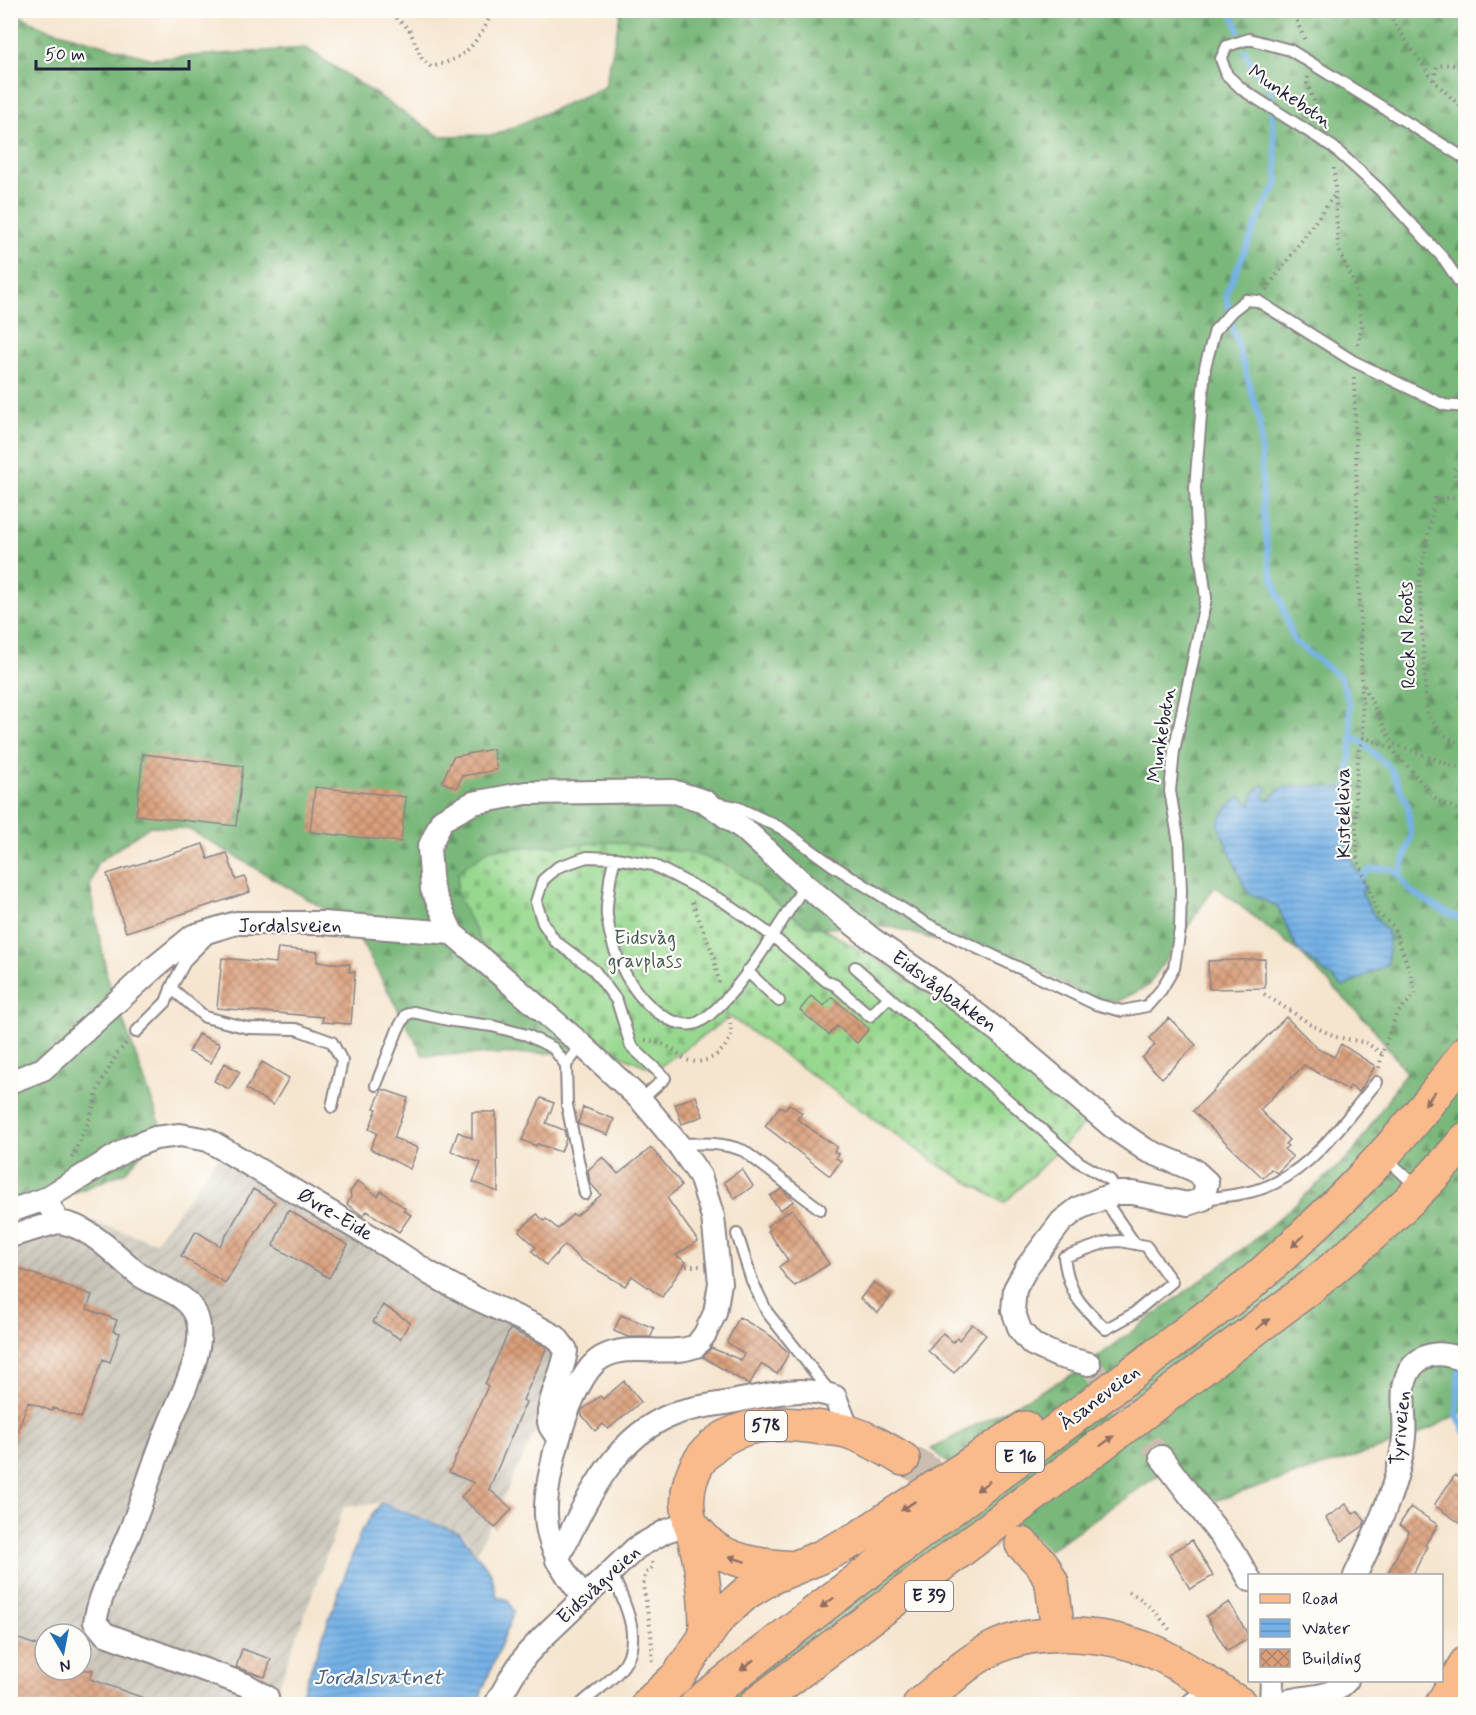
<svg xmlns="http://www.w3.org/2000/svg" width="1476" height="1715" viewBox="0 0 1476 1715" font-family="Mynerve,sans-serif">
<defs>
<pattern id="industrial-furrows" width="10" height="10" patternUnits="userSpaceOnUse" patternTransform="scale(1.5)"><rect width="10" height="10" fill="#c8c4b8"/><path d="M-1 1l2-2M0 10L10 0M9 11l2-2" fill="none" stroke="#aca89f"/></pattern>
<pattern id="forest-firs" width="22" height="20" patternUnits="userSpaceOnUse" patternTransform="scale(1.5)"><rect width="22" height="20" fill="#79b87a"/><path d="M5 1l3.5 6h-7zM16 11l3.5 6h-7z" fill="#639565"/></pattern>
<pattern id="cemetery-stones" width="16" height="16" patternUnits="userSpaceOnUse" patternTransform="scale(1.5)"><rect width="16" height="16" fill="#97d88f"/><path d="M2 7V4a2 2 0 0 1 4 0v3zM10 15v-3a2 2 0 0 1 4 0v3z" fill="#82b97c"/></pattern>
<pattern id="water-rules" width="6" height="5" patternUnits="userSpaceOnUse" patternTransform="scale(1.5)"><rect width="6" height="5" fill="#75b1e6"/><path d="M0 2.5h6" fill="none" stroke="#6090bc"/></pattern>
<pattern id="building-cross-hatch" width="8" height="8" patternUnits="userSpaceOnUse" patternTransform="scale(1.5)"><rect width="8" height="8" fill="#da9f7a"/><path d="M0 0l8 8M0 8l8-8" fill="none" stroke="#b08165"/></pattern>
</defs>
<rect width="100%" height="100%" fill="#fdfcf7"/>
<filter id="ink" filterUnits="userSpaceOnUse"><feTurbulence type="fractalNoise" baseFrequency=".0167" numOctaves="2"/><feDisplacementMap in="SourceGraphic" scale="12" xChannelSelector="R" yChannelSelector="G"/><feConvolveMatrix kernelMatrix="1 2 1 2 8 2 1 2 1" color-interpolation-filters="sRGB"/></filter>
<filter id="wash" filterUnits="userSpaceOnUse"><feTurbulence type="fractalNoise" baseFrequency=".008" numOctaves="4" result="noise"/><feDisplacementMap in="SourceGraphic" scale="24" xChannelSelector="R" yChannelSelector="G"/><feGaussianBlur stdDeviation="1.35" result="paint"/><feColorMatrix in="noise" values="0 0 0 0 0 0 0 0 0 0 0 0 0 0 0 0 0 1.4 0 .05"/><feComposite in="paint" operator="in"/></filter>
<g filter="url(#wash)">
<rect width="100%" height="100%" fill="#f5e5cf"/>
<path fill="url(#industrial-furrows)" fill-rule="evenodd" d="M228 1144 570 1359 477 1552 462 1532 383 1502 344 1507 272 1704H11L10 1225 64 1212 155 1242ZM45 1634H81V1670H45Z"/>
<path fill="url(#forest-firs)" stroke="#4e6d5a" stroke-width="1.5" fill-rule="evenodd" d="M10 11 45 28 152 59 306 48 439 136 495 135 605 87 621 11H1465V1414L1457 1415 1407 1440 1201 1505 1175 1464 1049 1550 998 1507 737 1704H717L989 1498 931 1449 1079 1371 1252 1242 1353 1153 1406 1072 1374 1029 1300 953 1215 886 1148 986 1117 1002 1092 999 1002 951 983 947 974 951 892 927 822 928 805 925 732 867 517 987 613 1052 423 1055 352 925 189 829 150 826 97 863 90 887 107 976 162 1129 125 1172 34 1209 11 1215ZM1314 786 1350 789V857L1366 889 1361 891C1368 907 1377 920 1388 933L1297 949 1278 907 1247 891 1242 797 1251 806 1263 797 1268 800 1281 788Z"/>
<path fill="url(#cemetery-stones)" stroke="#5c7d65" stroke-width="1.5" d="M614 842 695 854 732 867 805 925 822 928 891 968 1099 1110 1004 1203 939 1165 730 1017 655 1070 613 1052 517 987 492 964 457 894 458 872 490 849Z"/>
<path fill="url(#water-rules)" stroke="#4c6a90" stroke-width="1.5" d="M1262 785 1268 788 1263 797 1268 800 1281 788 1314 786 1351 789 1350 857 1366 890 1361 891C1368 907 1377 920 1388 933V964L1343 987 1297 949 1278 907 1247 892 1218 825C1223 812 1229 802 1242 797L1251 806 1253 794Z
M381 1503 460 1533 491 1573 497 1596 508 1600 514 1612 477 1704H298L361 1531Z"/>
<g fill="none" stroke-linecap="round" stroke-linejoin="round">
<path stroke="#75b1e6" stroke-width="6" d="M1231 10 1239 31
M1245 51 1253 69 1270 87 1278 183 1264 207 1226 294 1231 322 1260 421 1263 511 1270 569 1294 641 1340 677 1349 702 1352 737 1357 738 1391 769 1408 806 1411 837 1400 875
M1347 788 1352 737
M1361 877 1369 870C1407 863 1394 880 1415 894 1430 904 1449 915 1466 921
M1461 1362 1459 1367 1457 1415 1466 1433"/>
</g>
<g id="blocks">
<path fill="url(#building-cross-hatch)" d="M493 749 497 770 462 776 457 788 442 782 453 757Z
M143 754 243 766 236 826 136 815Z
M315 787 406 797 401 842 310 832Z
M203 844 208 859 227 853 236 880 245 877 250 892 126 932 107 874Z
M278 948 318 952 317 962 350 964 349 972H355L351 1024 322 1022 323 1017 217 1008 222 958 276 963Z
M1265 959V988L1209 989 1208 961Z
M811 996 824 1006 832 997 869 1029 857 1043 837 1026 829 1035 800 1010Z
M1286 1017 1318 1049 1334 1057 1341 1044 1375 1066 1359 1092 1350 1086 1348 1090 1304 1065 1260 1110 1289 1140 1285 1144 1288 1146 1284 1149 1293 1157 1277 1173 1271 1169 1263 1178 1193 1111Z
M1169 1018 1196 1045 1162 1078 1142 1058 1155 1045 1149 1038Z
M198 1034 220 1044 211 1063 189 1052Z
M262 1062 289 1078 273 1105 246 1089Z
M225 1063 240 1072 229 1089 214 1081Z
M382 1089 408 1098 394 1138 418 1148 410 1169 370 1149 377 1133 369 1129 377 1109 374 1108Z
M696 1096 703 1116 682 1124 675 1104Z
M541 1098 554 1103 546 1123 564 1130 566 1139 561 1152 537 1144 536 1146 522 1140Z
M789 1104 802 1113 797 1119 837 1147 834 1151 838 1154 836 1158 841 1161 830 1176 765 1126 780 1106 785 1109Z
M583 1107 614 1119 608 1135 578 1124Z
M472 1112H496L498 1192 473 1182 481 1163 451 1151 458 1132 472 1138Z
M651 1148 679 1181 681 1186 667 1198 698 1241 676 1255 686 1262 662 1297 632 1276 625 1286 582 1261 565 1245 546 1265 532 1251 536 1247 519 1231 537 1214 544 1221 546 1219 558 1229 573 1214 576 1216 601 1195 590 1183 588 1170 603 1157 618 1174Z
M742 1169 753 1186 735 1199 724 1182Z
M358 1181 378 1196 381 1191 405 1208 403 1210 411 1215 399 1232 367 1211 363 1216 347 1204 351 1197 350 1192Z
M253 1189 275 1202 225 1283 181 1256 196 1231 220 1246Z
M782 1189 794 1201 780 1210 770 1196Z
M792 1209 829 1264 795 1286 787 1279 779 1267 788 1260 768 1231 770 1230 767 1226Z
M288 1210 348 1245 329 1278 273 1246Z
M17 1268 92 1295 87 1309 117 1320 113 1331 120 1333 110 1362 103 1359 81 1418 53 1408 52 1411 28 1402 13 1445 10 1444V1284Z
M874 1282 891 1296 878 1313 860 1299Z
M383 1305 410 1322 400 1339 373 1322Z
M621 1315 654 1328 651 1337H628L614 1331Z
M739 1317 771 1336 789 1353 777 1374 761 1364 749 1385 703 1357 711 1348 741 1360 744 1354 727 1342Z
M972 1324 986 1335 954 1373 928 1351 943 1333 953 1342 957 1338 959 1340Z
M510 1329 547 1347 523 1400 526 1402 489 1489 512 1509 495 1528 461 1497 474 1483 449 1472 488 1386 485 1384Z
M624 1381 641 1402 608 1429 603 1424 595 1431 581 1414 582 1410 600 1396 603 1399Z
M1455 1475 1466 1482V1527L1434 1505Z
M1346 1504 1353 1514 1358 1511 1365 1521 1363 1526 1342 1541 1326 1518Z
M1411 1507 1438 1525 1425 1545 1427 1546 1413 1575H1387L1409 1531 1399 1525Z
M1192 1540 1213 1576 1190 1589 1169 1554Z
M1229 1602 1250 1638 1227 1651 1206 1616Z
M10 1636 45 1648V1670H93L90 1679 155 1702V1704H10Z
M242 1649 271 1659 265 1677 236 1667Z"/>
</g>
</g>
<g filter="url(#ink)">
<use href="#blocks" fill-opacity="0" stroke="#8c8485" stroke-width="1.5"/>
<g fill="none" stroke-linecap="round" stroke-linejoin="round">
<path stroke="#cbbeb1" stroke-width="22" stroke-dasharray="22 11" stroke-linecap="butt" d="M1089 1364 1161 1457"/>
<path stroke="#cbbeb1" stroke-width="33" stroke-dasharray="33 16" stroke-linecap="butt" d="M903 1459 922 1468 1018 1541"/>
<defs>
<path id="lane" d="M1466 159 1290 50 1249 39 1227 46 1221 59 1227 75 1243 90 1333 147 1380 190 1444 259 1466 292
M716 803 737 807 781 828 832 865 927 924 1095 1004 1122 1011 1147 1006 1161 990 1174 968 1180 929 1181 890 1179 843 1170 791 1174 751 1206 598 1197 531 1195 488 1205 367 1215 330 1219 326 1232 311 1246 300 1258 301 1353 361 1444 405 1466 407
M616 858 587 857 558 867 543 880 536 902 543 923 555 941 594 970 617 1001 631 1046 665 1078 641 1100
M805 885C781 922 735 1002 699 1022 690 1027 677 1023 668 1019 632 999 612 956 607 916 606 908 608 897 609 889 610 878 611 868 616 858L653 865 723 901 771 935 826 981 835 985 870 1016 889 997
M855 967 1079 1162 1110 1180 1117 1193
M747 971 779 1001
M171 988 205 1017 248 1028 296 1029 332 1042 342 1061 332 1107
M136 1032 166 1002 173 984 186 960 211 935
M582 1045 566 1065 567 1105 585 1194
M376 1085 398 1029 406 1015 413 1012 453 1021 492 1026 527 1035 553 1048 566 1065
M678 1144C701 1143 722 1142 744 1151L820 1209
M1385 1157 1417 1187
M1103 1198 1135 1244
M1203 1199C1227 1196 1253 1194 1275 1183 1318 1162 1347 1117 1377 1082
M737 1234 752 1281 767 1312 830 1392
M1120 1241 1146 1246 1172 1282 1133 1314 1106 1329C1080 1305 1069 1294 1064 1257L1107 1242Z
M581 1704C593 1693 609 1683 620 1670 646 1640 624 1603 612 1573"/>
<path id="street" d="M452 933 432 889 429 848 442 820 473 803 526 793 672 791 704 801 744 829 805 885 872 939 940 986 1015 1044 1114 1128 1146 1150 1194 1170 1207 1182 1203 1199 1188 1204 1133 1193H1117L1103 1198 1079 1208 1062 1221 1027 1267 1015 1289 1013 1310 1020 1330 1032 1344 1058 1356 1089 1364
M10 1082 43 1069 155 967 193 936 236 923H323L452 933 582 1045 641 1100 678 1144 700 1176 713 1217 720 1283 715 1313 705 1334 696 1346C690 1348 684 1350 678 1350 653 1353 625 1344 601 1358 570 1376 544 1480 546 1515 547 1547 564 1574 584 1597
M10 1211 45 1199 129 1148 155 1138 180 1135 208 1140 397 1252 429 1273 475 1298 532 1324 556 1337 566 1350C565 1371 543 1407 550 1426 552 1430 556 1434 558 1439
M58 1222C89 1225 114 1254 137 1273 156 1288 189 1292 197 1318 208 1349 178 1400 167 1430 154 1461 145 1493 133 1524 121 1557 101 1587 95 1622L105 1634 246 1685 267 1697 268 1704
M10 1236 58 1222 51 1209
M1161 1457 1236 1556 1250 1580
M557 1560C584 1506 612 1437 674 1414 694 1406 719 1405 741 1400 776 1394 800 1385 835 1397L849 1432
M1355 1576C1375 1534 1400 1482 1404 1437 1407 1413 1395 1380 1417 1362 1432 1349 1449 1355 1466 1360
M496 1704 512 1676 526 1655 543 1637 636 1548 666 1531 690 1523
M1193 1704 1214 1689
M1271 1704 1272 1680
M1279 1704C1303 1693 1328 1703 1347 1680"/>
<path id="primary" d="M690 1523C680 1478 702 1441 748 1428 771 1422 798 1424 822 1428 830 1429 840 1429 849 1432 868 1438 886 1449 903 1459
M1022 1544 1042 1564 1052 1583 1058 1633
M920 1704C944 1685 964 1663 992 1649 1036 1626 1109 1633 1154 1652 1184 1665 1211 1687 1240 1704
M1442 1704 1466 1663"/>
<path id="highway" d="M690 1523C698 1532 707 1544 717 1550 740 1564 768 1566 794 1568
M691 1525C702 1565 706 1591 706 1633
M648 1704 678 1676 719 1617 746 1593 772 1577 821 1557 858 1538 1025 1428
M697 1704 827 1603 1248 1286C1328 1216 1405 1140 1466 1052
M756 1704 1307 1290C1363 1244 1419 1196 1466 1139"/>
</defs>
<use href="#lane" stroke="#8c8485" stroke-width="14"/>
<use href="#street" stroke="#8c8485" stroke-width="26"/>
<use href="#primary" stroke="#8c8485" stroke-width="36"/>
<use href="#highway" stroke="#8c8485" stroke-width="36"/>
<path stroke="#8c8485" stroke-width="4" stroke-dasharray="1.5 4.5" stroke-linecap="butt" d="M387 10 409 29 422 59 431 67C470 57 475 44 494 10
M1292 10 1306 43
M1385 10 1434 81 1466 112
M1308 77 1307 83 1323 124
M1434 80 1437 66 1451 64 1466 72
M1334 168 1338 248 1354 283 1362 326 1357 347
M1266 290 1335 194
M1354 378 1363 737 1359 749 1355 790 1357 857 1378 914 1393 926 1409 969 1415 994 1396 1015 1382 1054 1379 1068
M1466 496 1435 499 1419 581 1427 714 1444 735 1466 747
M1465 497 1455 478 1454 470 1459 464 1466 463
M1466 629V636
M1364 686 1392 743 1456 767 1466 766
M1363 737 1391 748 1438 801 1466 813
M692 902 713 954 719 983
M1264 994 1317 1028 1337 1037 1367 1043 1382 1054
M645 1040C655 1041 664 1044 672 1049 676 1051 679 1055 683 1058 695 1066 713 1060 722 1050 732 1039 732 1031 729 1016
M72 1158 90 1118 98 1089 117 1054 128 1041
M686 1266H700
M652 1562 653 1566 645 1574 643 1586 651 1632 653 1665
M1129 1592C1145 1599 1159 1616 1170 1630"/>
<use href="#lane" stroke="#fff" stroke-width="10"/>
<use href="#street" stroke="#fff" stroke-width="22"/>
<use href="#primary" stroke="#fabb8c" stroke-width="33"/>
<use href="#highway" stroke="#fabb8c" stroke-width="33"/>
</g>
<defs><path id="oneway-solid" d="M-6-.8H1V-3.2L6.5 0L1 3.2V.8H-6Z" transform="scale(1.5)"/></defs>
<g fill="#8e6e64">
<use href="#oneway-solid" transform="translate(1430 1098) rotate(128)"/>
<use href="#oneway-solid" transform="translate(1298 1241) rotate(137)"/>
<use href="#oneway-solid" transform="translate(1263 1324) rotate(-38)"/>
<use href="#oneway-solid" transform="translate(1107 1441) rotate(-37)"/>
<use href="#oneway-solid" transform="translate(983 1486) rotate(143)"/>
<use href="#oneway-solid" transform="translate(908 1506) rotate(146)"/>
<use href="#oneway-solid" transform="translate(737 1559) rotate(-161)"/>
<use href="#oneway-solid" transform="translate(827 1603) rotate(143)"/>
<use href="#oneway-solid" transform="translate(747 1665) rotate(142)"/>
</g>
</g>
<g text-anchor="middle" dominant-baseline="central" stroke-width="4.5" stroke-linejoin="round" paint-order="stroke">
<g fill="#fdfcf7" stroke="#646373" stroke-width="1.5">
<rect x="745" y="1411" width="42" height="30" rx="4.5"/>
<rect x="996" y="1442" width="48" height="30" rx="4.5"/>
<rect x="905" y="1581" width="48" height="30" rx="4.5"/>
</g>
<g font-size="18" font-weight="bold" fill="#22223b">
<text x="766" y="1426">578</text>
<text x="1020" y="1457">E 16</text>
<text x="929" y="1596">E 39</text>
</g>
<g font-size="20" fill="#22223b" stroke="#fdfcf7">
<text transform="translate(1290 97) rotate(34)">Munkebotn</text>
<text transform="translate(1408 635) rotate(-92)">Rock N Roots</text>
<text transform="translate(1162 735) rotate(-81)">Munkebotn</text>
<text transform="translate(1344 813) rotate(-91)">Kistekleiva</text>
<text x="290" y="926">Jordalsveien</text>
<text transform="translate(944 992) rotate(36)">Eidsvågbakken</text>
<text transform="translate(335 1215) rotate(31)">Øvre-Eide</text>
<text transform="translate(1100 1398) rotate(-37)">Åsaneveien</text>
<text transform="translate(1401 1428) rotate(-85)">Tyriveien</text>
<text transform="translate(599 1585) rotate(-43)">Eidsvågveien</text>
</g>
<g font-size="20" fill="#455954" stroke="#fdfcf7">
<text x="645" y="938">Eidsvåg<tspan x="645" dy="23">gravplass</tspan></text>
</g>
<g font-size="21" font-style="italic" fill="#435b7f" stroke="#fdfcf7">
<text x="378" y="1678">Jordalsvatnet</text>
</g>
</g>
<rect width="1476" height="1715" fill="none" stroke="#fdfcf7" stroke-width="36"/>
<rect x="1248" y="1574" width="195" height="108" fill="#fdfcf7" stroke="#a5a5ac" stroke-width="1.5"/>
<rect x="1260" y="1594" width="30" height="9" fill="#fabb8c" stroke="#a5a5ac" stroke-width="1.5"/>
<text x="1302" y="1604" font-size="18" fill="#22223b">Road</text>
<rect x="1260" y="1619" width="30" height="18" fill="url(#water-rules)" stroke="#a5a5ac" stroke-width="1.5"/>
<text x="1302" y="1634" font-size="18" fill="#22223b">Water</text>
<rect x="1260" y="1649" width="30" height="18" fill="url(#building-cross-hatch)" stroke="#a5a5ac" stroke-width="1.5"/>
<text x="1302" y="1664" font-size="18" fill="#22223b">Building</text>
<g transform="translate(63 1652) rotate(170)"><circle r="28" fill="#fdfcf7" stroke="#a5a5ac" stroke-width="1.5"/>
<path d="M0-4.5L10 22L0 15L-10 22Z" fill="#1f6fb2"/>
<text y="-9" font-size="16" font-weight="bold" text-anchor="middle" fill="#22223b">N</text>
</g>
<path d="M36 60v9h153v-9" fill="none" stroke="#22223b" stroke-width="3"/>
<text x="45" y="60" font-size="18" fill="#22223b" stroke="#fdfcf7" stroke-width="4.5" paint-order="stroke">50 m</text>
</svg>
